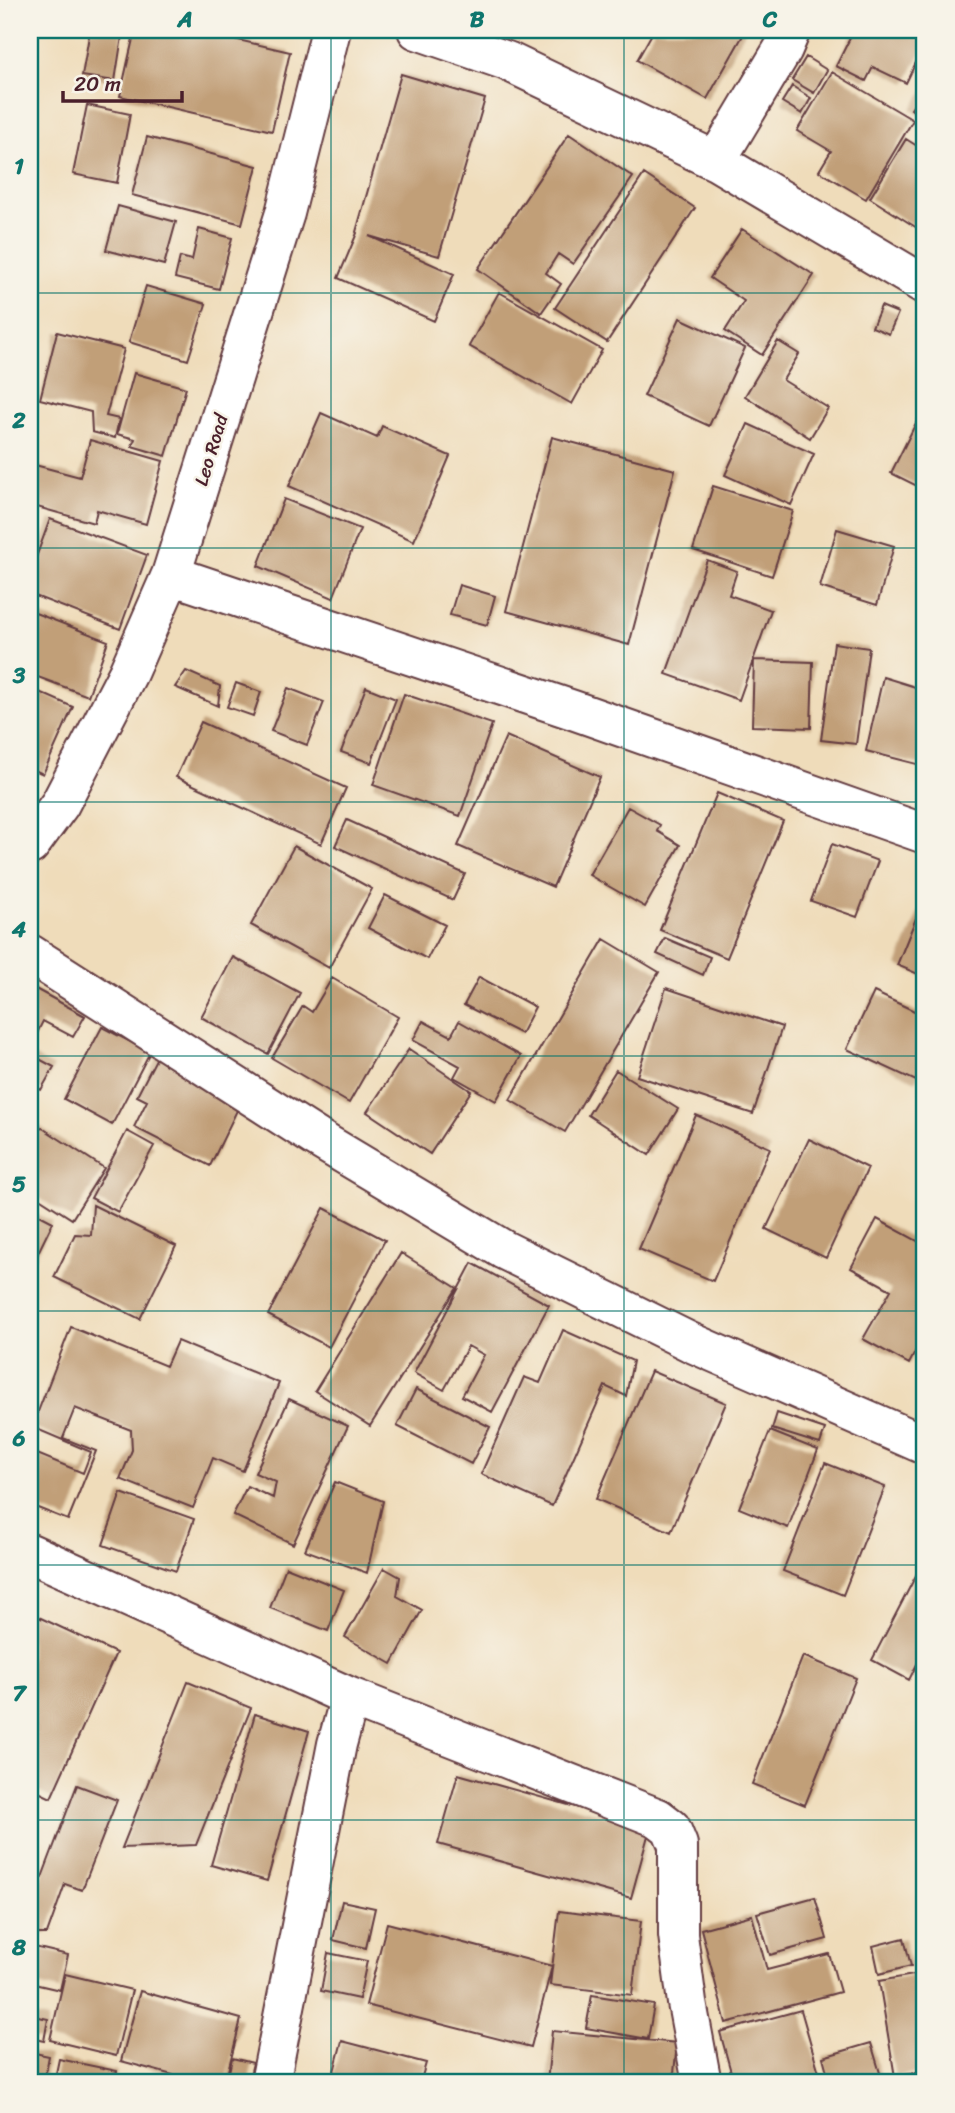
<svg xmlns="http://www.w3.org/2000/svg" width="955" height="2113" viewBox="0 0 955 2113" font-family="Sriracha,sans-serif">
<rect width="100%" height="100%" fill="#f7f3e8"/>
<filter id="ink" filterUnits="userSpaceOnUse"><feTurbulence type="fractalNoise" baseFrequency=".0143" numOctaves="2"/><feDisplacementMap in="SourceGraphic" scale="14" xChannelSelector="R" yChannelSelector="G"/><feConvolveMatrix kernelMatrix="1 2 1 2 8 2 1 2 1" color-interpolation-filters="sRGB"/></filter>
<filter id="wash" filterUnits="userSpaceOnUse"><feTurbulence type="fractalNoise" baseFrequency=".00686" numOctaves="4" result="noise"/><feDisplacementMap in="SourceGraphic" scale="28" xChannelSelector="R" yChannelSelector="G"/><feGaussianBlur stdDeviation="1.57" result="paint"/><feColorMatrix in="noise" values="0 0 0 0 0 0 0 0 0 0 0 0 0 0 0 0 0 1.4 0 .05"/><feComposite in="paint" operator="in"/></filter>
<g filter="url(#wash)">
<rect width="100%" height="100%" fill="#efdcba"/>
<g id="blocks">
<path fill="#c19f78" d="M90 30H123L115 81 82 76Z
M135 30H195L290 52 272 131 120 96Z
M654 30H746L707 99 637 60Z
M854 30H925V44L906 83 873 67 866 81 836 66Z
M806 57 827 70 814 93 792 80Z
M832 72 913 120 866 199 819 171 831 151 797 131Z
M401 74 485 99 439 256 369 236 454 274 434 321 338 278 357 233 356 232Z
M792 86 811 98 802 114 782 102Z
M925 89V120L911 109Z
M87 105 130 114 117 183 73 174Z
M569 134 633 177 573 264 558 254 546 273 561 284 541 313 478 269Z
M147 137 257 166 242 224 132 195Z
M906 139 925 151V233L870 198Z
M644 174 695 208 607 342 555 308Z
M118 206 176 222 164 265 106 250Z
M199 229 232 238 219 289 175 278 180 257 192 260Z
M742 229 814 275 762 355 725 331 744 301 710 278Z
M146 286 206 304 188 360 129 342Z
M499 292 602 350 572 404 469 346Z
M881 306 898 313 889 334 872 327Z
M680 318 745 348 709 426 644 396Z
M57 332 124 349 106 416 119 419 115 438 92 432 91 412 40 399Z
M778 341 799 354 783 380 828 408 810 438 745 396Z
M134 373 186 388 166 456 132 446 135 439 117 434Z
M925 405V490L891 473Z
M321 413 377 438 382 426 450 456 414 541 289 486Z
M748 424 814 454 791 505 725 475Z
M552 437 675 470 629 645 506 611Z
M90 440 163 461 146 524 97 510 94 523 30 505V485L35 465 80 477Z
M713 486 793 511 772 576 693 550Z
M284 499 360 529 333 598 258 566Z
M50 519 147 555 120 629 30 594V574Z
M837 529 894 546 877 605 820 587Z
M707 560 737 571 729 595 771 610 739 700 666 674Z
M459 585 495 596 487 625 450 615Z
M30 611 108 641 88 696 30 674Z
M834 643 869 648 856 744 821 740Z
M754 660 813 662 811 728 752 726Z
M186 671 220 686 218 706 175 687Z
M883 677 925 690V766L866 751Z
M236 683 261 692 253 716 227 707Z
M366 687 396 699 371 763 341 752Z
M30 688 73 707 43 774 30 768Z
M288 688 324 702 307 745 271 731Z
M404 694 492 724 460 816 373 785Z
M201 722 346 788 321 844 176 777Z
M506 736 600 777 553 887 458 846Z
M717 793 783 821 727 958 660 930Z
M628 807 660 825 657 831 680 845 645 907 589 875Z
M347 820 465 874 453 900 335 846Z
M832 844 878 861 857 917 811 901Z
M294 846 372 889 329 968 251 925Z
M385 895 445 925 427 959 368 928Z
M925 896V977L897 965Z
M665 938 710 957 703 975 657 954Z
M604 939 659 972 565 1132 510 1100Z
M233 957 300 993 268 1054 201 1017Z
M479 977 535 1007 521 1034 464 1005Z
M332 978 398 1017 349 1103 272 1058 303 1006 312 1012Z
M30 986 85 1016 73 1037 43 1021 30 1047Z
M666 988 782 1027 753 1114 637 1076Z
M874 992 925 1016V1060L916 1081 847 1049Z
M423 1021 451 1036 459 1021 521 1056 496 1101 454 1077 460 1066 413 1040Z
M102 1027 150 1052 112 1125 64 1099Z
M409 1049 471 1091 430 1154 367 1112Z
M30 1054 54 1067 41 1090 30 1084Z
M157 1057 242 1100 210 1166 134 1127 147 1101 137 1096Z
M616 1070 678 1109 649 1155 588 1115Z
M696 1115 770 1148 713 1281 639 1249Z
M30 1120 104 1168 72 1219 30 1192Z
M127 1131 154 1146 118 1212 91 1198Z
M809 1139 868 1168 826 1258 766 1229Z
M93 1205 176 1246 140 1319 54 1277 75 1234 91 1235Z
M324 1208 385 1240 329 1347 268 1315Z
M30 1210 53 1222 30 1269Z
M877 1219 925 1245V1333L909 1364 863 1339 891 1290 851 1268Z
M401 1253 457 1288 370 1426 315 1391Z
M472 1263 549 1305 492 1412 462 1396 484 1355 468 1346 444 1390 414 1373Z
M71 1327 166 1366 177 1341 279 1383 243 1471 213 1458 193 1508 120 1479 132 1450 131 1430 75 1408 63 1438 96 1451 68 1520 30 1505V1451L83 1473 91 1452 32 1427Z
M563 1330 633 1361 626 1396 605 1386 552 1506 481 1474 524 1377 540 1383Z
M651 1371 726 1403 671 1532 596 1499Z
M416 1389 490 1427 471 1464 397 1426Z
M289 1399 348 1426 293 1544 233 1515 247 1486 273 1498 276 1482 255 1473Z
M777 1413 825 1429 820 1444 772 1429Z
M770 1431 818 1450 788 1528 739 1508Z
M825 1463 885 1487 843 1595 783 1571Z
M335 1482 383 1501 367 1573 305 1550Z
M121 1493 194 1519 176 1571 103 1545Z
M925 1558V1648L909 1680 872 1660Z
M286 1567 344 1590 328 1631 270 1608Z
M384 1568 400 1577 397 1596 422 1610 392 1664 345 1637Z
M30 1613 116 1653 51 1798 30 1788Z
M803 1656 856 1678 805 1805 752 1784Z
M925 1663V1681L918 1677Z
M188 1682 251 1708 196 1845 122 1848Z
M255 1714 309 1731 267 1881 211 1865Z
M458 1774 650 1828 631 1898 438 1844Z
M77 1785 117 1800 82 1890 65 1884 47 1934H30V1875L41 1880Z
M815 1897 827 1939 770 1955 757 1913Z
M342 1901 375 1908 366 1948 333 1940Z
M559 1911 641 1921 632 1995 550 1985Z
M752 1915 767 1970 829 1954 840 1992 726 2023 701 1929Z
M387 1923 552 1966 531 2047 366 2005Z
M904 1938 911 1966 879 1974 873 1946Z
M30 1946 68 1955 60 1990 34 1984 30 1997Z
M328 1953 367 1961 359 1999 321 1991Z
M925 1973V2071L895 2077 879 1981Z
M65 1974 132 1990 116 2056 50 2040Z
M140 1991 241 2019 225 2083H202L121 2061Z
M592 1995 654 2005 648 2039 586 2028Z
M801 2010 822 2083H734L720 2032Z
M30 2015 48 2019 44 2041 30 2038Z
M552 2031 677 2043 673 2083H547Z
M342 2041 426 2063 420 2083H331Z
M871 2043 883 2083H830L823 2057Z
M30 2052 49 2056 44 2083H30Z
M232 2058 253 2063 248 2083 227 2082Z
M59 2059 117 2071 115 2083H54Z"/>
</g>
</g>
<g filter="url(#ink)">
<use href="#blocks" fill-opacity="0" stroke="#633b40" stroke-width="2"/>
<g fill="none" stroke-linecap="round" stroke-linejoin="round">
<defs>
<path id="minor" d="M417 30 507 61 716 161 925 285
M716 161 783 49 791 30
M171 575 573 710 925 834
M30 845 60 804 128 673 171 575 285 213 331 30
M30 954 317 1138 504 1250 690 1342 925 1445
M30 1553 350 1697 658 1818 671 1828 678 1845V1935L687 2003 702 2083
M270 2083 337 1744 350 1697"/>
</defs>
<use href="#minor" stroke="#633b40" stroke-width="42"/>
<use href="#minor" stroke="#fff" stroke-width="38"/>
</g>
</g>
<path fill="none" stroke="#0f766e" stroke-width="2" stroke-opacity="0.55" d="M331 30V2083M624 30V2083M30 293H925M30 548H925M30 802H925M30 1056H925M30 1311H925M30 1565H925M30 1820H925"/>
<g text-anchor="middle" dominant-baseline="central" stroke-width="5" stroke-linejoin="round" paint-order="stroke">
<g font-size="19" fill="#4a1f2b" stroke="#f7f3e8">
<text transform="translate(211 450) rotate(-73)">Leo Road</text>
</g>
</g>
<rect width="955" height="2113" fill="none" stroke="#f7f3e8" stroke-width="77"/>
<path d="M63 91v10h119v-10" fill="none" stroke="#4a1f2b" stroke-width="3.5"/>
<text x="74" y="91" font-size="21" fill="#4a1f2b" stroke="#f7f3e8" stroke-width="5" paint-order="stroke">20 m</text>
<rect x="38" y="38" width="878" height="2036" fill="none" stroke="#0f766e" stroke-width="2.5"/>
<g font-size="23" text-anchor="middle" font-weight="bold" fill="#0f766e">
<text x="185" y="27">A</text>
<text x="477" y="27">B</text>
<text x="770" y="27">C</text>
<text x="19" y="174">1</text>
<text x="19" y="428">2</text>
<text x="19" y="683">3</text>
<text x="19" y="937">4</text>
<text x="19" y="1192">5</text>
<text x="19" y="1446">6</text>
<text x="19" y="1701">7</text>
<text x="19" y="1955">8</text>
</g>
</svg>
